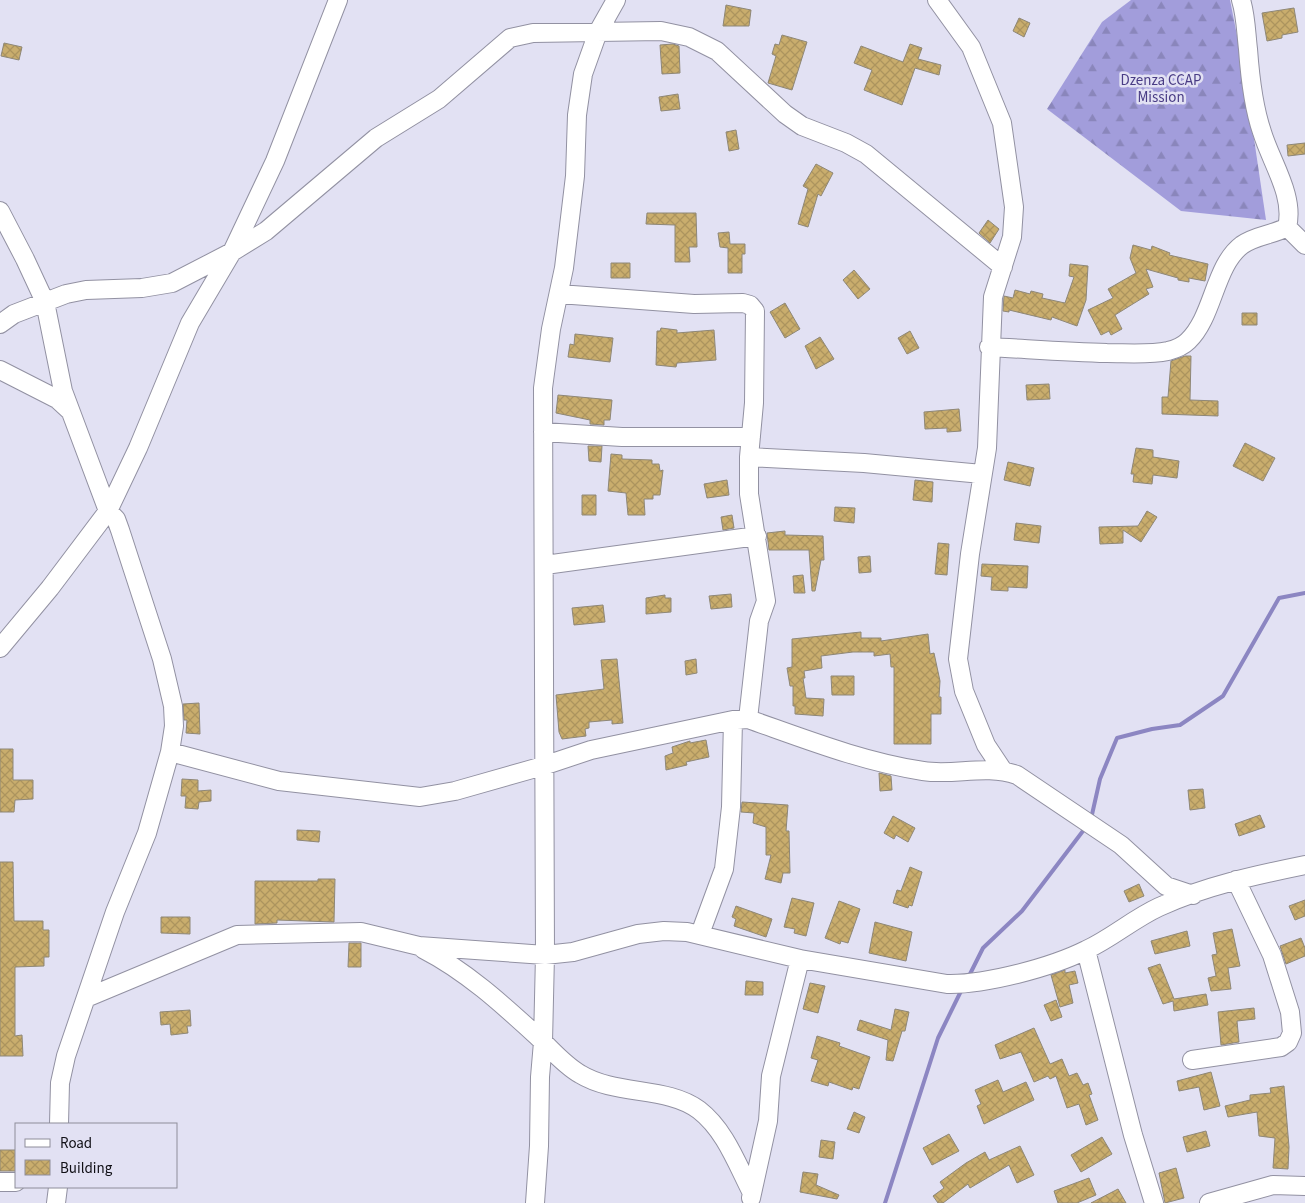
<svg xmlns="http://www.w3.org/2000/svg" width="1305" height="1203" viewBox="0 0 1305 1203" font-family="'Source Sans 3',sans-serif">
<defs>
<pattern id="forest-firs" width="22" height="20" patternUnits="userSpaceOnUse" patternTransform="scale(1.25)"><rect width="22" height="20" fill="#a29ddb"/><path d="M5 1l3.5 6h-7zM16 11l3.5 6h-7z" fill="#8a86bb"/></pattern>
<pattern id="building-cross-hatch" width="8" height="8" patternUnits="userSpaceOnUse" patternTransform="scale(1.25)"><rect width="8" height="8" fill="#c9ad6d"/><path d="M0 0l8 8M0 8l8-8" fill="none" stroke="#ac945e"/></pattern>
</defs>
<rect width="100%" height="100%" fill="#e2e1f3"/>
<path fill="url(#forest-firs)" d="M1131 0H1230L1244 71 1266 220 1181 211 1047 109 1102 22Z"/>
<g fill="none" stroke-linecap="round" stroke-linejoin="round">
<path stroke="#8c86c2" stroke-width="4" d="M1091 819 1100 779 1117 738 1152 729 1180 725 1223 696 1279 598 1305 593
M969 976 983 948 1022 911 1086 827
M885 1203 938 1038 962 989"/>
</g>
<path fill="url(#building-cross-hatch)" stroke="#8e8777" d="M726 5 751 10 749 26H723Z
M1294 8 1298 32 1282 35V38L1267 41 1262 13Z
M1019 18 1030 23 1024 37 1013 31Z
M782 35 807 42 792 90 768 83 776 56 772 54 775 44 779 45Z
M4 43 22 47 19 60 1 56Z
M673 44 679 46 680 73 662 74 660 45Z
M910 44 922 48 918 59 941 65 939 75 915 68 902 105 864 90 872 70 854 63 861 46 903 62Z
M678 94 680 109 661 111 659 97Z
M736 130 739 149 729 151 726 132Z
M1305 143V154L1288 156 1287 145Z
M816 164 833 173 821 196 818 194 808 227 798 224 808 189 803 186Z
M647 213H696L697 247H689L690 262H675V225L646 224Z
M988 220 999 229 990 243 979 233Z
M729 232 730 244H745V254H742V273H728V248L720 247 718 233Z
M1133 245 1151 250 1152 246 1170 253 1169 255 1208 264 1205 281 1189 278V282L1178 280V278L1146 269 1153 287 1146 289 1149 294 1115 315 1122 329 1111 335 1109 331 1101 335 1088 310 1113 298 1108 289 1136 273 1130 258Z
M611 263H630V278H611Z
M1070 264 1088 266 1086 300 1077 326 1052 317 1051 320 1009 310V312L1003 311 1004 296 1013 298 1015 290 1030 294 1031 291 1043 294 1042 298 1065 303 1074 277 1069 276Z
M854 270 870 289 858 299 843 280Z
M785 303 800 329 785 338 770 312Z
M1242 313H1257V325H1242Z
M661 328 677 330V333L714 330 716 360 677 363 676 367 656 365 657 331H660Z
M910 331 919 348 907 354 898 338Z
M575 334 613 338 610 362 568 357 570 344 574 345Z
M820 337 834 359 816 369 805 346Z
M1185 356H1191L1190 400 1218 401V416L1162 414V397H1168L1171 361Z
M1049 384 1050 399 1027 400 1026 385Z
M558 395 612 400 610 420H604V425L590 424V420L556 413Z
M959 409 961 431 947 432V428L925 429 924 412Z
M1245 443 1275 458 1263 481 1233 466Z
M588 446H602L601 462 589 461Z
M1136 448 1153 450V457L1179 461 1177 478 1153 475 1152 484 1133 482 1134 474H1131Z
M611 454 622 455V459L652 460V464H659L660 471 663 470 660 495H653V499H644L645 515H628L626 493 608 491Z
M1008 462 1034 468 1030 486 1004 480Z
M727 480 729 495 707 498 704 484Z
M915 480 933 482 932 502 913 500Z
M582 495H596V515H582Z
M835 507 855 508 854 523 834 521Z
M1147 511 1157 517 1141 542 1123 530V543L1100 544 1099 527 1138 526Z
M732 515 734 528 723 530 721 517Z
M1016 523 1041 526 1039 543 1014 540Z
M785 531V535L823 536 824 560H821L815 591H812L809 550H769L767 533Z
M938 543 949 544 947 575 935 574Z
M870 556 871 572 859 573 858 557Z
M982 564 1028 566 1027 588 1008 587V591L991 590 992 577 981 576Z
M803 575 805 593H794L793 576Z
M731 594 732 607 711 609 709 596Z
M665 595V598H671V612L646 614V598Z
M603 605 605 622 574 625 572 608Z
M861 632V638H881V641L928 634 930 654 934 653 940 681 939 697H941V714H931V744H894V667H891L890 654 874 656V652H853L821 656 822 668 804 671 805 678H803L806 698 824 699 823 716 795 714V706H793V686H790L787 668 792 667V639Z
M617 659 623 723 612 724V720L589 722V728L585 729 586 736 562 739 559 732 556 695 604 689 601 660Z
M696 659 697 673 686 675 685 661Z
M831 676H854V695H832Z
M199 703 200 734 186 733 187 720H184L183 704Z
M706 740 709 757 686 762 687 765 666 770 665 756 673 753 672 747 690 741V743Z
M0 749H13V780H33V799L15 800 14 812H0Z
M879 773 891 776 892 790 880 791Z
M182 779 198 780V791L211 790V801L199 802 198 809 185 808 186 796H181Z
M1203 789 1205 808 1190 810 1188 790Z
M742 802 788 805 786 831H789L790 873H783L781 883 765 879 771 855H766V827L753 823 754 813 741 812Z
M1260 815 1265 827 1239 836 1235 824Z
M893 816 915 828 908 842 896 835 894 839 884 833Z
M297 830 320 831 319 842 297 840Z
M0 862H13L14 921H43V930H49V957H44V966L15 967V1036L22 1035 23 1056H0Z
M910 867 922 872 912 906 909 905 908 908 893 903 897 890 901 891Z
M318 879H335L334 922 277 920V923L255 924V881H318Z
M1139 884 1144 896 1129 902 1124 891Z
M792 898 814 903 806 936 794 933 795 929 784 927Z
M1305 900V916L1295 920 1289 906Z
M839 901 860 909 848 943 841 941 840 944 825 938Z
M736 906 772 919 766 937 734 926 736 919 732 917Z
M161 917H190V934L161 933Z
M875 922 912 932 906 961 869 953Z
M1232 929 1240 966 1228 968 1231 989 1211 991 1208 978 1216 976 1212 955 1217 954 1213 933Z
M1187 931 1190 946 1155 954 1151 941Z
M1301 938 1305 948V956L1286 964 1280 946Z
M349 943H361V967H348Z
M1160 964 1174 999 1206 994 1208 1005 1174 1011 1173 1001 1163 1004 1148 968Z
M1065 970V973L1075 971 1078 983 1069 985 1073 1003 1060 1007 1051 975Z
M746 981 763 982V995H745Z
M810 983 825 986 818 1013 803 1009Z
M1056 1000 1062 1017 1051 1021 1044 1005Z
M1254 1008 1255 1019 1237 1021 1239 1042 1221 1045 1218 1012Z
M895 1009 909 1012 905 1031H902L893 1061 886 1060 888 1040 857 1030 860 1020 891 1030Z
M190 1010 191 1026H187L188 1033 171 1035 170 1024 161 1025 160 1012Z
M1034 1028 1050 1064 1062 1059 1069 1076 1077 1073 1083 1085 1088 1083 1092 1094 1089 1095 1098 1120 1086 1125 1079 1104 1067 1108 1056 1076 1050 1079 1048 1076 1034 1082 1021 1052 1000 1059 995 1045Z
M817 1036 840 1043 839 1046 870 1057 859 1089 853 1087 852 1090 829 1082 828 1086 811 1081 818 1060 811 1058Z
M1211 1072 1220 1106 1204 1110 1199 1087 1179 1091 1177 1081Z
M998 1080 1003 1092 1026 1082 1034 1100 984 1124 977 1106 981 1104 975 1090Z
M1284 1086 1289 1147 1288 1169 1273 1168 1275 1138 1259 1136 1257 1112 1228 1117 1225 1106 1250 1100V1095L1271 1093 1270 1088Z
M854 1112 865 1117 859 1133 847 1129Z
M1206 1131 1210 1146 1187 1152 1183 1137Z
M949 1134 959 1151 932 1165 923 1148Z
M1102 1137 1112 1154 1081 1172 1071 1155Z
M821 1140 835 1142 833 1159 819 1157Z
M1020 1146 1034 1175 1017 1183 1009 1165 970 1188 968 1184 943 1203H938L933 1196 944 1188 940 1182 966 1163 985 1152 989 1160Z
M0 1150H16V1171H0Z
M1176 1168 1184 1198 1165 1203 1159 1173Z
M803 1172 818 1174 816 1185 839 1195 837 1199 800 1192Z
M1089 1178 1096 1195 1077 1203H1058L1054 1191Z
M1118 1189 1126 1203H1091Z"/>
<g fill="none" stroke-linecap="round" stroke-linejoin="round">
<defs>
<path id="minor" d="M937 0 971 47 1002 123 1014 207 1012 237 993 297 987 448 970 554 958 659 964 691 986 745 1002 769
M0 211 25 259 45 302 63 391 108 511 116 519 120 530 162 659 173 706 174 726 170 752 147 833 115 912 66 1056 60 1083 59 1124
M1287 227 1305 245
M559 294 694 304 743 303 750 305 755 311 754 403 749 457V494L766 601 759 621 748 719
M0 324 14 314 66 294 86 290 142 288 172 283 232 252 266 231 376 138 439 99 510 38 533 33 661 31 689 37 717 51 785 114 802 126 846 143 866 154 1003 267
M989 347C1028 349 1068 352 1107 353 1127 353 1149 355 1168 351 1176 349 1183 346 1188 341 1214 316 1214 266 1242 245 1256 235 1273 235 1287 227 1295 196 1271 162 1262 132 1253 106 1250 77 1248 49 1246 33 1246 16 1241 0
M0 370 57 399 70 411
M543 432 622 437H751
M749 457 864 463 982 474
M545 565 757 536
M0 648 50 588 108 511 138 448 190 323 232 252 275 161 338 0
M170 752 279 781 420 797 455 791 543 766 591 750 733 720 748 719C805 739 863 762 923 771 955 776 985 764 1017 775L1121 845 1166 886 1193 895
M700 934 724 869 731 807 733 720
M423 949C466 971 502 1004 537 1036 551 1049 564 1065 580 1074 616 1096 667 1086 699 1110 725 1130 737 1164 752 1193
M1086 950 1133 1135 1154 1203
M86 998 237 935 361 932 419 946 545 955 573 952 638 934 664 931 687 932 800 959 947 984C985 985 1052 967 1086 950 1112 938 1133 919 1159 907 1205 886 1256 875 1305 865
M1192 1060 1281 1047 1288 1042 1292 1033 1290 1012 1272 955 1236 880
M0 1182H16
M751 1198 768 1121 771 1076 800 959
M56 1203 58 1187
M535 1203 539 1146 540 1077 543 1042 545 955 543 388 551 329 564 268 575 176 577 115 583 74 598 32 616 0
M1209 1203 1273 1185 1305 1186"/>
</defs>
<use href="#minor" stroke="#9291a2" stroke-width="20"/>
<use href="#minor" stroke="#fff" stroke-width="18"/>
</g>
<g text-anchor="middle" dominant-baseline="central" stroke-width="5" stroke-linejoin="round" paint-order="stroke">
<g font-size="15" fill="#493c85" stroke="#e2e1f3">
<text x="1161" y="80">Dzenza CCAP<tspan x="1161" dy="17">Mission</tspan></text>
</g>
</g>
<rect x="15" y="1123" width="162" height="65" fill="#e2e1f3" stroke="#8e8d9a"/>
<rect x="25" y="1139" width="25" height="8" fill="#ffffff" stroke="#8e8d9a"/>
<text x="60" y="1148" font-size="15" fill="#100f15">Road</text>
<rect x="25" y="1160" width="25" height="15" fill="url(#building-cross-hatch)" stroke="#8e8d9a"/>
<text x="60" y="1173" font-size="15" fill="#100f15">Building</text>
</svg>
